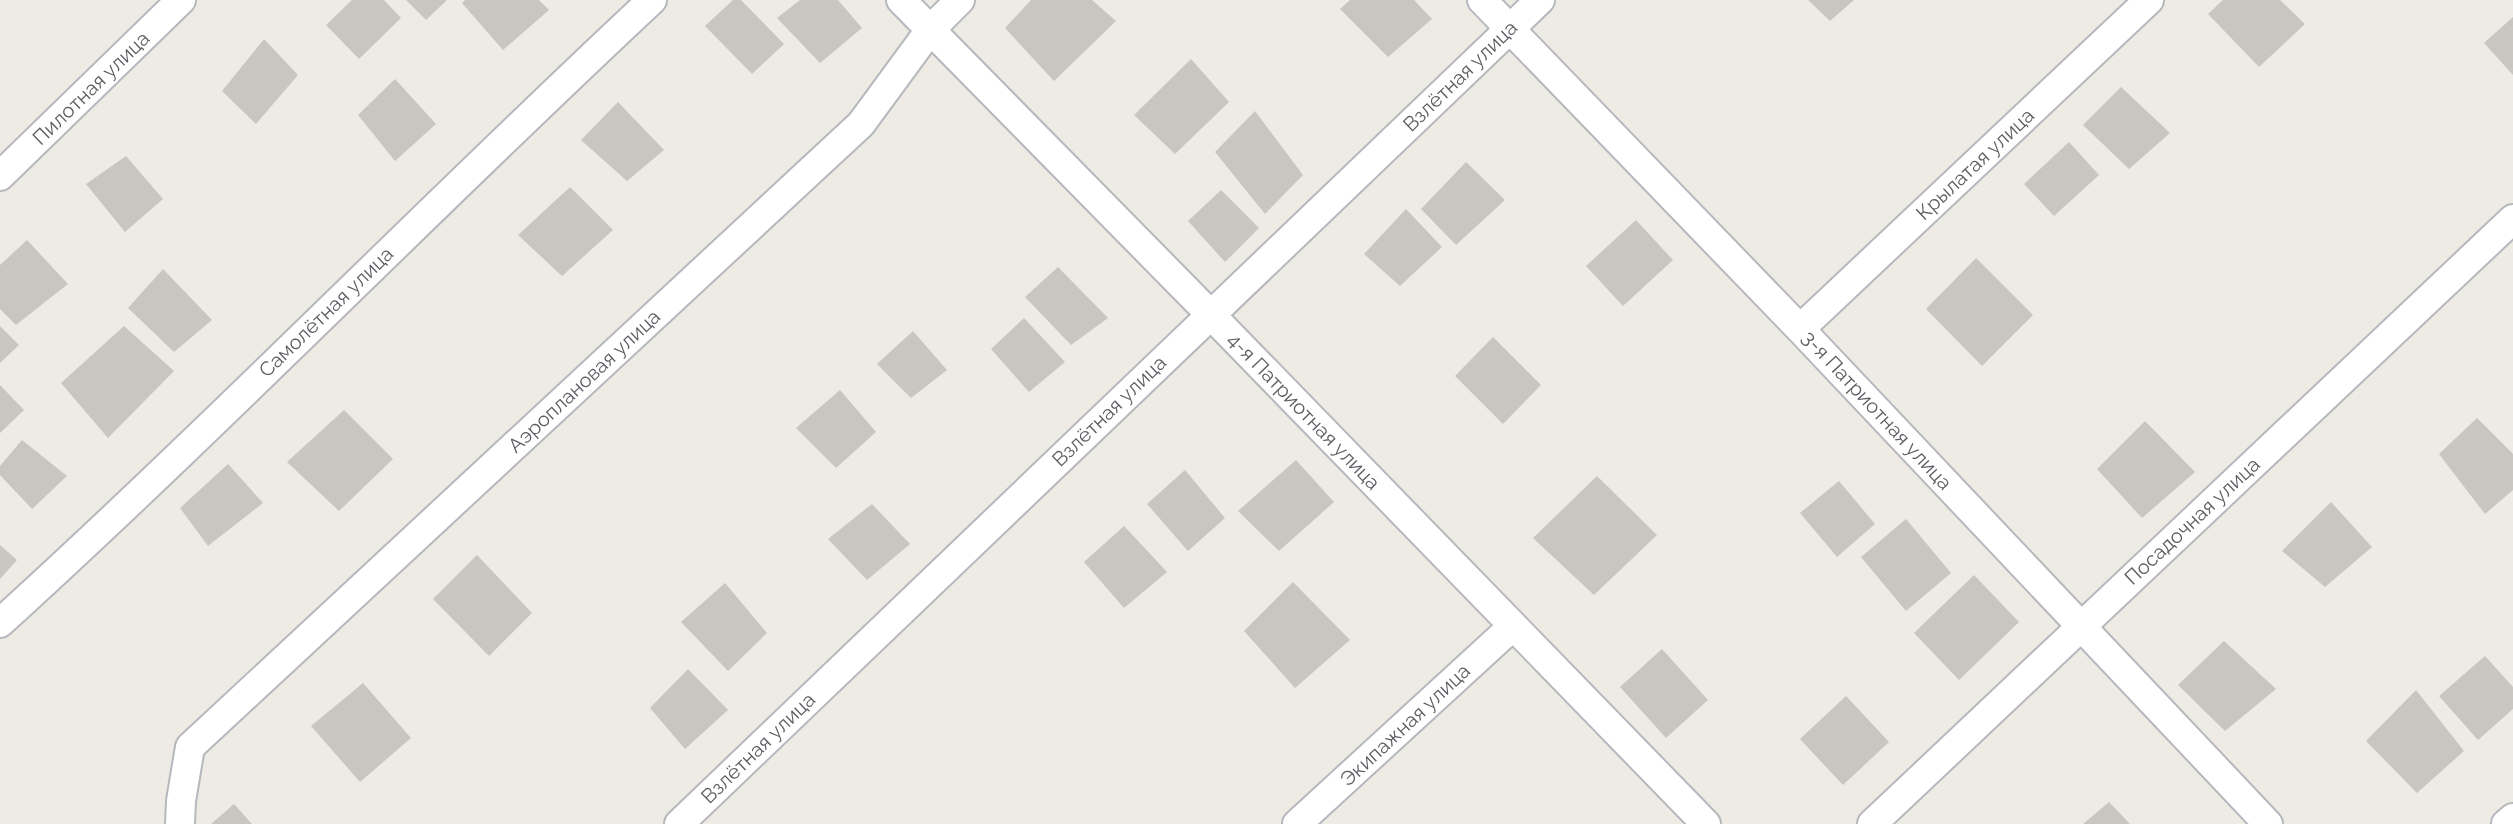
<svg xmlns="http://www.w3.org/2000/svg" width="2513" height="824" viewBox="0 0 2513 824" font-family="Raleway,sans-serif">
<rect width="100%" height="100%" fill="#edebe3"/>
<path fill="#c8c6c0" d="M352 0H384L401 18 359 59 326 25Z
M406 0H447L426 20Z
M465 0H539L549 10 503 50 462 3Z
M733 0H741L784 44 752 74 705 26Z
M800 0H838L862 28 820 63 777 18Z
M1031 0H1092L1116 21 1054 81 1005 28Z
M1350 0H1414L1432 19 1388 57 1340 9Z
M1808 0H1854L1830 21Z
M2223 0H2280L2305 24 2259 67 2208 14Z
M2513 17V75L2484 43Z
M264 39 298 75 256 124 222 91Z
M1191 59 1229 102 1175 154 1134 115Z
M395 79 436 124 395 161 358 115Z
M2121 87 2170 133 2129 169 2083 125Z
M618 102 664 150 627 181 581 140Z
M1255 111 1303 175 1265 214 1215 152Z
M2069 142 2099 175 2054 216 2024 184Z
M126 156 163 199 125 232 86 184Z
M1466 162 1505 200 1456 245 1421 209Z
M570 187 613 230 562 276 518 235Z
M1221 190 1259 228 1225 262 1188 221Z
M1406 209 1442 247 1400 286 1364 254Z
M1636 220 1673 260 1623 306 1586 266Z
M27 240 68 284 16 325 0 309V265Z
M1976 258 2033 315 1982 366 1926 309Z
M1058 267 1108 318 1071 345 1025 297Z
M163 269 212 320 174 352 128 308Z
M1024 318 1065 362 1029 392 991 349Z
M0 326 19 345 0 363Z
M124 326 174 371 108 438 61 383Z
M913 331 947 370 911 398 877 364Z
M1493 337 1541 385 1503 424 1455 376Z
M0 385 24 410 0 433Z
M840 390 876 432 836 468 796 428Z
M344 410 393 459 339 511 287 462Z
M2477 418 2513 454V490L2485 514 2439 454Z
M2145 421 2195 472 2142 518 2097 469Z
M22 440 67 476 32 509 0 475V466Z
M1296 460 1334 502 1279 551 1238 511Z
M228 464 263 503 208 546 180 508Z
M1185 470 1225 518 1188 551 1147 504Z
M1597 476 1657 535 1594 595 1533 538Z
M1839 481 1875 524 1837 557 1800 513Z
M2331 502 2372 547 2325 587 2282 551Z
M872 504 910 544 867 580 828 539Z
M1906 519 1951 573 1906 611 1861 557Z
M1124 526 1167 572 1124 608 1084 562Z
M0 545 17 560 0 579Z
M477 555 532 613 489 656 433 599Z
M1974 575 2019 622 1959 680 1914 633Z
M1293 582 1350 640 1295 688 1244 631Z
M725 583 767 633 728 671 681 622Z
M2224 641 2276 689 2225 731 2178 685Z
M1662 649 1708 700 1666 738 1620 687Z
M2485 656 2513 687V709L2478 740 2439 696Z
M688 669 728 710 685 749 650 708Z
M363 683 411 738 360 782 311 726Z
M2416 690 2464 751 2417 793 2366 741Z
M1846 696 1889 742 1843 785 1800 739Z
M2109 802 2130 824H2083Z
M234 804 252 824H211Z"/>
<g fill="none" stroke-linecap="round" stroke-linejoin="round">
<defs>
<path id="street" d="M901 0 1210 314 1706 824
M1482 0 1800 329 2268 824
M0 176 181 0
M1800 329 2149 0
M0 623C222 421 432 205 652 0
M180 824 181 801 190 747 861 124 930 30 960 0
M679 824 1540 0
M1297 824 1513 626
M1872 824 2513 219
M2506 824 2513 818"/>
</defs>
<use href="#street" stroke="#b5b8bc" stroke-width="32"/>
<use href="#street" stroke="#fff" stroke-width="28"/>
</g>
<g text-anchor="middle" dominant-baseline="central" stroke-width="4.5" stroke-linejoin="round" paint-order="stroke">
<g font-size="20" fill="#5b5e62" stroke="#fff">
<text transform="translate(1460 76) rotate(-44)">Взлётная улица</text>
<text transform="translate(91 88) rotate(-44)">Пилотная улица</text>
<text transform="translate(1975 164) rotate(-43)">Крылатая улица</text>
<text transform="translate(326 312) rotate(-44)">Самолётная улица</text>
<text transform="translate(584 381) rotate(-43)">Аэроплановая улица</text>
<text transform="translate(1877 410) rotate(47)">3-я Патриотная улица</text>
<text transform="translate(1109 411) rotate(-44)">Взлётная улица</text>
<text transform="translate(1304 411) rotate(46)">4-я Патриотная улица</text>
<text transform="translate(2192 521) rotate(-43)">Посадочная улица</text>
<text transform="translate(1405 725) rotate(-43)">Экипажная улица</text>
<text transform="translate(758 748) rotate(-44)">Взлётная улица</text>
</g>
</g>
</svg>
